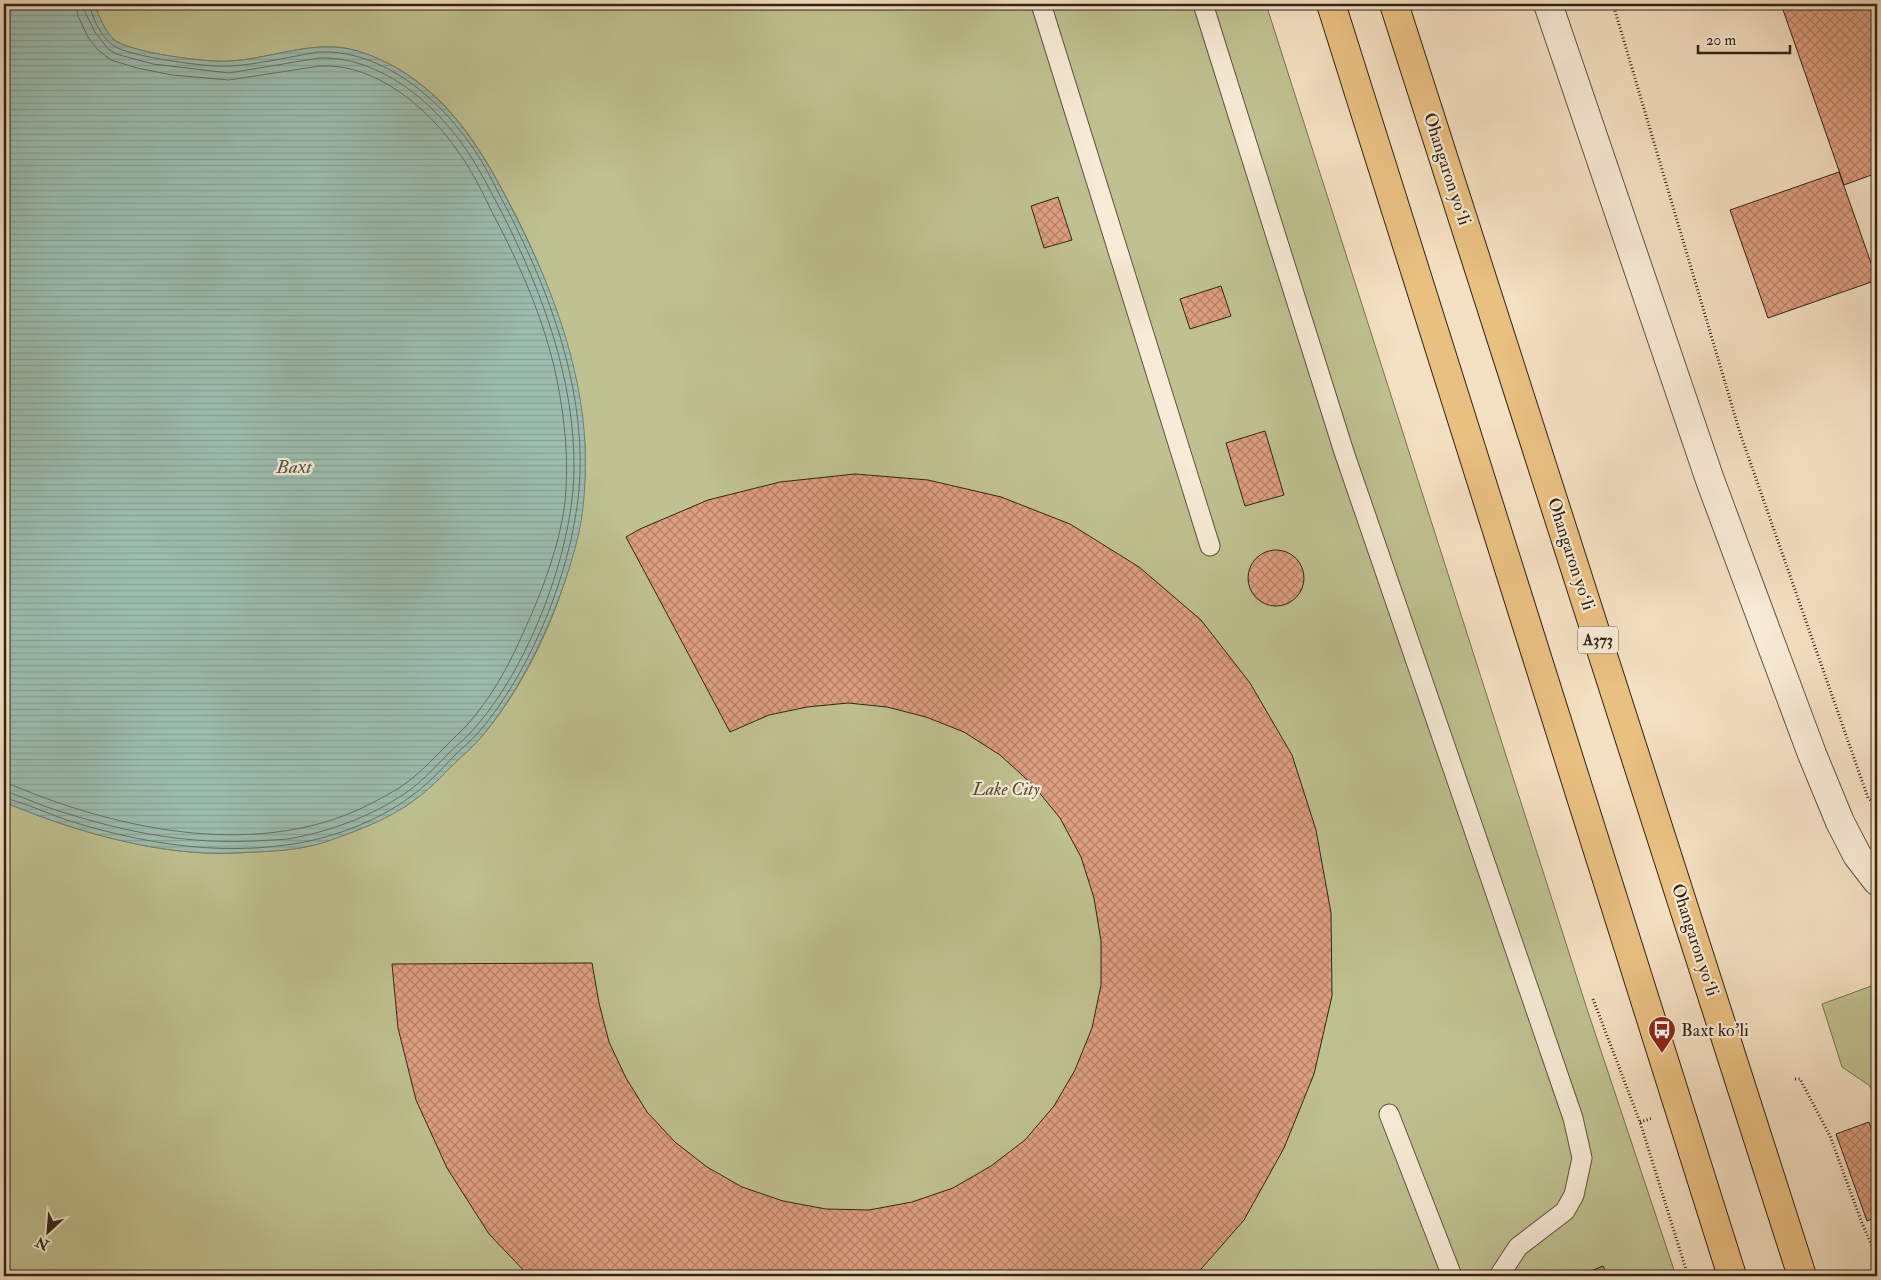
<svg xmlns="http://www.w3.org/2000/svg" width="1881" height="1280" viewBox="0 0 1881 1280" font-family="'IM FELL Double Pica',serif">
<defs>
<pattern id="water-rules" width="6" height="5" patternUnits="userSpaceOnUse" patternTransform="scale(1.25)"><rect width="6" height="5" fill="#9cbdb0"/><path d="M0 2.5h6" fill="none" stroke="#87a296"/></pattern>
<pattern id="building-cross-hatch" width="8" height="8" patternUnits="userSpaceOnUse" patternTransform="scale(1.25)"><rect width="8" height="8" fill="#de9e80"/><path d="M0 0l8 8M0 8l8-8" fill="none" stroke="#b58168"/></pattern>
</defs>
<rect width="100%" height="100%" fill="#f4e0c2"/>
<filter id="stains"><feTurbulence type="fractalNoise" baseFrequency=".004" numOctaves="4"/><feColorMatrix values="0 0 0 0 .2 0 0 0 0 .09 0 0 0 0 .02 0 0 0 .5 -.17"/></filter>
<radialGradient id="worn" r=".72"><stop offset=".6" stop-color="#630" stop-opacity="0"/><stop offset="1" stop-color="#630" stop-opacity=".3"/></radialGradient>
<path fill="#bfc190" stroke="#787352" d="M94 4H1266L1586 1006 1676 1276H4V802C66 828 138 850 206 853 222 854 238 853 254 852 281 851 308 849 333 839 359 830 383 820 406 806 420 797 431 784 443 774 456 761 471 749 483 735 545 661 590 541 585 444 584 431 581 417 579 404 569 337 546 275 515 214 485 156 454 100 395 67 376 57 356 48 334 47 301 45 265 59 231 61 209 63 129 53 113 39 104 30 99 15 94 4Z
M1877 984V1106L1870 1086 1842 1067 1822 1004Z"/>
<path fill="url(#water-rules)" stroke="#718072" d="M4 4H94C99 15 104 30 113 39 129 53 209 63 231 61 265 59 301 45 334 47 356 48 376 57 395 67 454 101 485 156 515 215 551 285 581 364 585 444 586 473 585 504 579 532 564 599 527 682 483 735 475 745 464 754 455 763 441 777 429 790 413 801 389 819 361 829 334 839 308 849 281 851 254 852 238 853 222 854 206 853 138 850 66 828 4 802Z"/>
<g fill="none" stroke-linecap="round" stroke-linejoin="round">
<path stroke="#667162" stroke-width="1" d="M4 784 12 785C121 831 264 861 374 802 383 797 393 792 402 786 418 775 431 761 445 747 452 739 461 732 468 724 489 700 506 671 519 642 539 599 559 550 565 502 569 461 565 420 557 380 545 321 520 265 492 212 482 191 471 169 457 150 427 107 375 63 320 66L229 80 172 75 137 68 111 60 98 50 88 37 78 16 76 4
M4 791C13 793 20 797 29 800 43 806 58 811 72 815 134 834 191 844 255 841 266 840 277 840 288 839 328 832 370 817 404 794 421 783 434 768 448 754 456 746 465 739 472 731 528 670 573 552 574 470 575 379 542 291 501 211 490 190 479 168 465 148 433 101 378 56 319 58L229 73 153 64 116 54 108 49 95 32 85 12 83 4
M4 798C27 803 50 815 73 822 142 843 214 855 286 845 327 840 377 822 410 797 427 785 440 771 454 756 462 748 471 741 478 733 534 669 577 558 580 474 583 382 549 291 508 211 495 187 484 162 468 141 434 94 379 49 318 52 289 57 260 64 231 66 210 68 131 57 114 46 102 38 91 17 90 4"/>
</g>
<path fill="url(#building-cross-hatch)" stroke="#312515" d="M1781 4H1869L1877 28V173L1844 185Z
M1839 172 1877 280 1768 318 1730 210Z
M1058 197 1072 240 1044 248 1031 206Z
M1221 286 1231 316 1190 329 1180 299Z
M1265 431 1284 495 1245 506 1226 443Z
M855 474 928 480 1001 497 1070 524 1139 567 1201 620 1250 683 1292 755 1316 830 1331 913 1332 996 1314 1074 1284 1148 1244 1220 1195 1276H529L489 1234 447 1168 416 1100 398 1028 392 964 592 963 599 1003 609 1042 626 1078 647 1112 675 1142 707 1167 742 1187 783 1201 826 1209 869 1210 912 1202 953 1188 991 1166 1025 1140 1054 1106 1075 1070 1092 1028 1101 985V941L1094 898 1081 857 1060 818 1033 785 1000 755 964 732 926 717 887 707 848 703 807 707 769 715 730 732 626 537 640 529 708 500 780 482Z
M1248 578a28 28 0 1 1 56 0a28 28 0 1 1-56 0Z
M1869 1122 1877 1145V1217L1867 1221 1836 1134Z
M1603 1266 1608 1276H1579Z"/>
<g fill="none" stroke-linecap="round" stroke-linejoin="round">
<defs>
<path id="lane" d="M1041 4 1210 546
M1203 4 1344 452 1573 1118 1582 1158 1574 1195 1565 1211 1518 1247 1499 1276
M1389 1114 1452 1276"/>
<path id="street" d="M1548 4 1710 480 1812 754 1840 822 1857 855 1877 881"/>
<path id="highway" d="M1331 4 1732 1276
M1394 4 1802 1276"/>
</defs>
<use href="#lane" stroke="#625440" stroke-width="21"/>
<use href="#street" stroke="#625440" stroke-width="30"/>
<use href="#highway" stroke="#312515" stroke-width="30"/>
<path stroke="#312515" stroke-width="3" stroke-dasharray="1 2.5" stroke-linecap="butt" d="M1613 4 1740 433 1868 798 1877 806
M1593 999 1640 1122 1688 1276
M1795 1079H1800L1830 1136 1862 1223 1877 1257
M1640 1122 1653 1118"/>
<use href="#lane" stroke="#f8ebd7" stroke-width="19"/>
<use href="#street" stroke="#f8ebd7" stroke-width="28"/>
<use href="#highway" stroke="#eac081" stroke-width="28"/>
</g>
<defs>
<symbol id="bus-pin" viewBox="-11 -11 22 30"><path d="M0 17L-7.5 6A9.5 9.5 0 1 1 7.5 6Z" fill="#8f2418" stroke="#f8ebd7"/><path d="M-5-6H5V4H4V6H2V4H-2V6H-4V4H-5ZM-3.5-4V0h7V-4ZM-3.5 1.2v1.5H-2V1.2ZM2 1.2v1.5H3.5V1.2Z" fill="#fff"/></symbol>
</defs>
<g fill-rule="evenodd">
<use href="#bus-pin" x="1646" y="1014" width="32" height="43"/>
</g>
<g text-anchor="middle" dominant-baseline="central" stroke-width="4.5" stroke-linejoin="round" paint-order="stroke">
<rect fill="#f8ebd7" stroke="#6d604f" stroke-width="1" x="1578" y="626.5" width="40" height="27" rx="4"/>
<g font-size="16" font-weight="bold" fill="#312515">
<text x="1598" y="640">A373</text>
</g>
<g font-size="18" fill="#312515" stroke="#f8ebd7">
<text transform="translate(1447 169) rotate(72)">Ohangaron yoʻli</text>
<text transform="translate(1571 554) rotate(72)">Ohangaron yoʻli</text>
<text transform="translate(1695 940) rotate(72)">Ohangaron yoʻli</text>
</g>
<g font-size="18" font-style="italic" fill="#544c34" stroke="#f8ebd7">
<text x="1006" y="789">Lake City</text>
</g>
<g font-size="18" fill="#312515" stroke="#f8ebd7" text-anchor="start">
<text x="1681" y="1030">Baxt ko'li</text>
</g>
<g font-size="19" font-style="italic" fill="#515344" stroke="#f8ebd7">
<text x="294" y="467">Baхt</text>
</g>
</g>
<rect width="1881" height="1280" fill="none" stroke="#f4e0c2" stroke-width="20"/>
<rect x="5" y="5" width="1871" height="1270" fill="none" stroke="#312515" stroke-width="2.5"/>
<rect x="10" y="10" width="1861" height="1260" fill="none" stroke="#312515"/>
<g transform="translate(48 1232) rotate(206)" stroke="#f8ebd7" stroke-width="4" paint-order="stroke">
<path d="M0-4L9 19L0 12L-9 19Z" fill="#312515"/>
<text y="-8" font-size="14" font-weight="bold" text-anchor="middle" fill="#312515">N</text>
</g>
<path d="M1698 45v8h92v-8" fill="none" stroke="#312515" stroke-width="2.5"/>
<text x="1706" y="45" font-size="15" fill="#312515" stroke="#f8ebd7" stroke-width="4" paint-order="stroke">20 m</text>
<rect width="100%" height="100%" filter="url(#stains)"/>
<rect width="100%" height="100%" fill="url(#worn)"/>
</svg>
